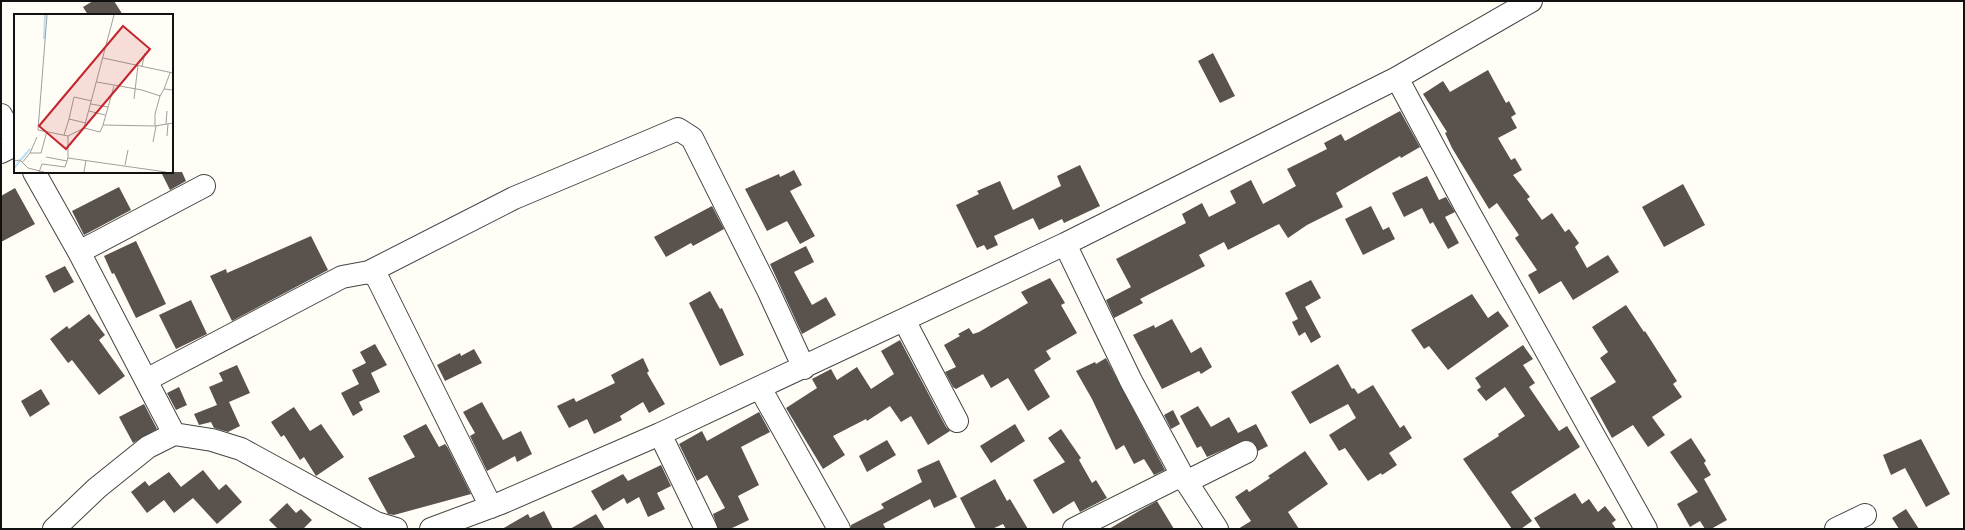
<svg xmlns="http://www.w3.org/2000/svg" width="1965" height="530" viewBox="0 0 1965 530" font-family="Bitter,serif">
<rect width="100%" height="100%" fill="#fffdf5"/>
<path fill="#5a524d" d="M93 1H114L123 15H88L83 7Z
M1213 53 1235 96 1220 103 1198 61Z
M1488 70 1506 103 1509 101 1516 114 1511 117 1517 128 1498 138 1511 160 1515 158 1522 170 1513 175 1530 197 1527 199 1542 220 1552 213 1565 232 1569 229 1579 243 1575 247 1587 268 1608 255 1619 272 1573 300 1561 281 1539 294 1528 275 1537 270 1515 238 1519 235 1497 203 1489 209 1452 148 1445 133 1447 132 1423 94 1443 81 1450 92Z
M1400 111 1420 147 1401 158 1400 156 1336 193 1343 207 1307 225 1288 238 1279 224 1228 250 1224 242 1199 255 1205 266 1140 299 1143 303 1114 318 1106 300 1131 287 1116 259 1186 223 1182 214 1202 203 1209 217 1236 203 1230 191 1251 180 1263 204 1296 186 1287 169 1327 149 1324 143 1341 134 1345 141Z
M1080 165 1100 206 1064 223 1062 219 1039 230 1033 218 994 236 998 245 987 250 984 245 977 248 956 205 979 194 977 191 1000 181 1013 210 1061 186 1057 176Z
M794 170 802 185 790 191 815 236 800 244 787 221 767 231 745 189 779 174 780 177Z
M161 172H182L186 181 170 190Z
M1427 176 1439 200 1446 197 1455 212 1445 217 1459 243 1448 249 1433 222 1430 224 1422 208 1404 217 1392 193Z
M1683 184 1705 225 1664 247 1642 207Z
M119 187 131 210 84 235 72 211Z
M15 188 35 224 1 242V196Z
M712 206 724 229 693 246 691 243 666 257 654 237Z
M1371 206 1383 230 1389 227 1395 239 1363 255 1345 219Z
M311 236 328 270 232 321 210 276 226 269 227 273Z
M136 241 166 304 136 318 114 273 112 274 104 256Z
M806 246 814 262 794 272 812 305 826 297 836 315 802 334 770 264Z
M65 266 74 282 54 293 45 276Z
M1050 278 1065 303 1061 305 1077 333 1046 351 1051 359 1034 370 1050 397 1028 411 1008 378 991 388 983 374 956 389 953 387 945 372 956 367 944 345 960 336 958 334 969 328 973 334 979 332 1028 303 1021 292Z
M1311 280 1321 298 1305 307 1321 337 1311 343 1305 332 1299 336 1292 322 1298 319 1285 293Z
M710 291 720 309 722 308 744 355 720 366 689 303Z
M1472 294 1488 318 1498 311 1509 326 1448 370 1429 346 1424 349 1411 330Z
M191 300 207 334 176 349 159 315Z
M1626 305 1644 332 1645 331 1677 381 1673 384 1682 397 1652 417 1665 435 1648 447 1633 425 1612 438 1590 398 1616 382 1600 358 1608 352 1592 327Z
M89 314 105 335 99 340 125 376 99 395 72 360 68 363 50 339 67 326 69 329Z
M1172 319 1191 353 1201 347 1212 367 1201 374 1199 371 1162 389 1133 335 1154 325 1155 328Z
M900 340 946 427 950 431 928 445 911 416 901 422 890 406 867 421 866 419 833 436 845 455 823 469 786 408 817 388 812 379 831 369 837 380 857 367 871 389 894 374 881 351Z
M375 344 387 365 371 373 380 392 359 402 363 410 353 416 341 393 359 384 352 370 366 363 360 352Z
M1523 345 1533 359 1523 365 1535 383 1529 387 1559 431 1567 426 1580 447 1511 492 1532 521 1521 529H1512L1463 459 1499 436 1498 434 1525 416 1505 387 1486 401 1477 390 1481 387 1475 378Z
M474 349 482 363 445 381 437 365 460 353 461 356Z
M643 358 649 371 647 373 665 404 649 413 643 402 620 416 622 420 594 434 587 419 569 428 557 406 574 398 576 402 615 383 611 375Z
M1106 358 1165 470 1154 475 1144 459 1134 464 1124 445 1116 450 1092 399 1076 371 1095 362 1096 364Z
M1338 364 1352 389 1354 388 1358 394 1373 385 1400 428 1404 425 1412 438 1389 453 1397 465 1382 475 1381 473 1368 481 1345 448 1339 451 1329 435 1356 418 1348 404 1310 424 1291 392Z
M237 365 250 393 229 402 240 426 228 432 214 428 211 422 199 425 194 414 217 405 209 387 223 381 219 373Z
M179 387 187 405 176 410 167 393Z
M41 389 50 404 30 417 21 401Z
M482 402 503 440 521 431 532 454 517 462 515 456 487 471 470 436 475 433 463 412Z
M144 404 157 429 133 443 119 417Z
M1198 406 1211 427 1229 417 1238 433 1256 424 1268 446 1258 451 1253 442 1246 440 1207 457 1201 446 1197 448 1180 416Z
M294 407 310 431 321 424 344 457 316 476 304 457 300 460 284 435 281 437 271 422Z
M1173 410 1180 424 1171 429 1164 415Z
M759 412 770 432 741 447 759 485 738 496 749 520 730 529H718L713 514 725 508 707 475 697 481 679 444 702 431 707 441Z
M426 424 439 447 445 444 448 448 471 494 394 515 388 514 368 478 415 457 403 436Z
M1015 424 1025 441 991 463 980 446Z
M1061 429 1081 458 1079 460 1092 483 1096 480 1107 498 1080 512 1074 501 1053 514 1033 480 1065 462 1048 438Z
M1691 438 1706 461 1704 463 1711 475 1704 479 1727 520 1711 529H1705L1700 521 1690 527 1677 504 1698 492 1670 452Z
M1921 439 1950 494 1926 507 1905 468 1891 475 1883 455Z
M887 440 896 455 867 472 859 456Z
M1305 451 1328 484 1288 512 1299 529H1238L1251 521 1235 497 1247 489 1249 492 1270 478 1268 476Z
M939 460 957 497 934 508 930 499 883 524 886 529H851V525L884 508 881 504 922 482 917 470Z
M661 465 671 486 657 493 665 509 648 517 639 497 627 504 624 498 603 511 591 491 623 474 628 481Z
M203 470 219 490 226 484 242 502 217 524 193 498 174 513 164 500 147 513 131 492 145 481 149 486 169 472 181 487Z
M995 479 1007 501 1010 499 1028 529H1006L1003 524 992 529H976L960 498Z
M1575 493 1582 504 1589 499 1598 512 1605 506 1616 520 1612 523 1616 529H1541L1534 518Z
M1157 501 1174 529H1109L1139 511Z
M287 503 296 513 301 509 312 520 303 529H278L269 520Z
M1906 509 1919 529H1899L1892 518Z
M544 511 553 529H502L528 514 530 518Z
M596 514 605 529H570Z"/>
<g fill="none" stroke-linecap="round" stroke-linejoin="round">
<defs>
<path id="minor" d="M1397 78 1467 209 1646 529
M1 115 15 139
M1 152 15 145
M34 172 79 252 174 434
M1065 244 1131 381 1182 475 1217 529
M79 252 204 186
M369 272 514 198 678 129 692 138 768 290 804 368
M904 320 957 421
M146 380 342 277 369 272 377 277 491 507
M760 388 839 529
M660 434 706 529
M1186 482 1246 452
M54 529 97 488 148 447 174 434 212 440 241 449 376 523 396 529
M431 529 501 503 660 434 1065 244 1397 78 1531 1
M1074 529 1182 475
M1836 529 1865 515"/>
</defs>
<use href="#minor" stroke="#444" stroke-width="24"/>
<use href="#minor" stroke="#fff" stroke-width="22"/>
</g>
<g transform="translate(14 14)">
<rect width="159" height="159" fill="#fffdf5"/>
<path fill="none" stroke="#b9e0f7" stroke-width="2" d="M30 25 31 1M0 154 16 135"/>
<path fill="none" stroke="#a09f9a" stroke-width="1" d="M33 1 24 116 54 122M89 44 159 59M128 52 131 39M83 68 128 76 146 82M100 72 89 111 141 112 159 109M150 75 156 59M120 85 124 51M77 90 94 93M75 97 91 101M55 105 60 83 78 87M152 110 153 97M141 112V100L146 82 150 75 159 76M70 114 86 118 89 111M50 121 55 105 72 109M153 122 154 110M139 128 142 112M16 139 23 123M32 143 53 147M54 144 152 158M0 147 6 146 14 154 30 158M8 149 16 139H27L33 117M111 151 114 136M25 158 28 150 51 153 54 144V122L70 114 100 1M70 158 72 146"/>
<path fill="#c4262e" fill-opacity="0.15" stroke="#c4262e" stroke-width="2" d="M109 12 136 35 52 135 25 112Z"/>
<rect width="159" height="159" fill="none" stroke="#111" stroke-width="2"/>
</g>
<rect width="1965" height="530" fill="none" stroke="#111111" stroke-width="4"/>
</svg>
